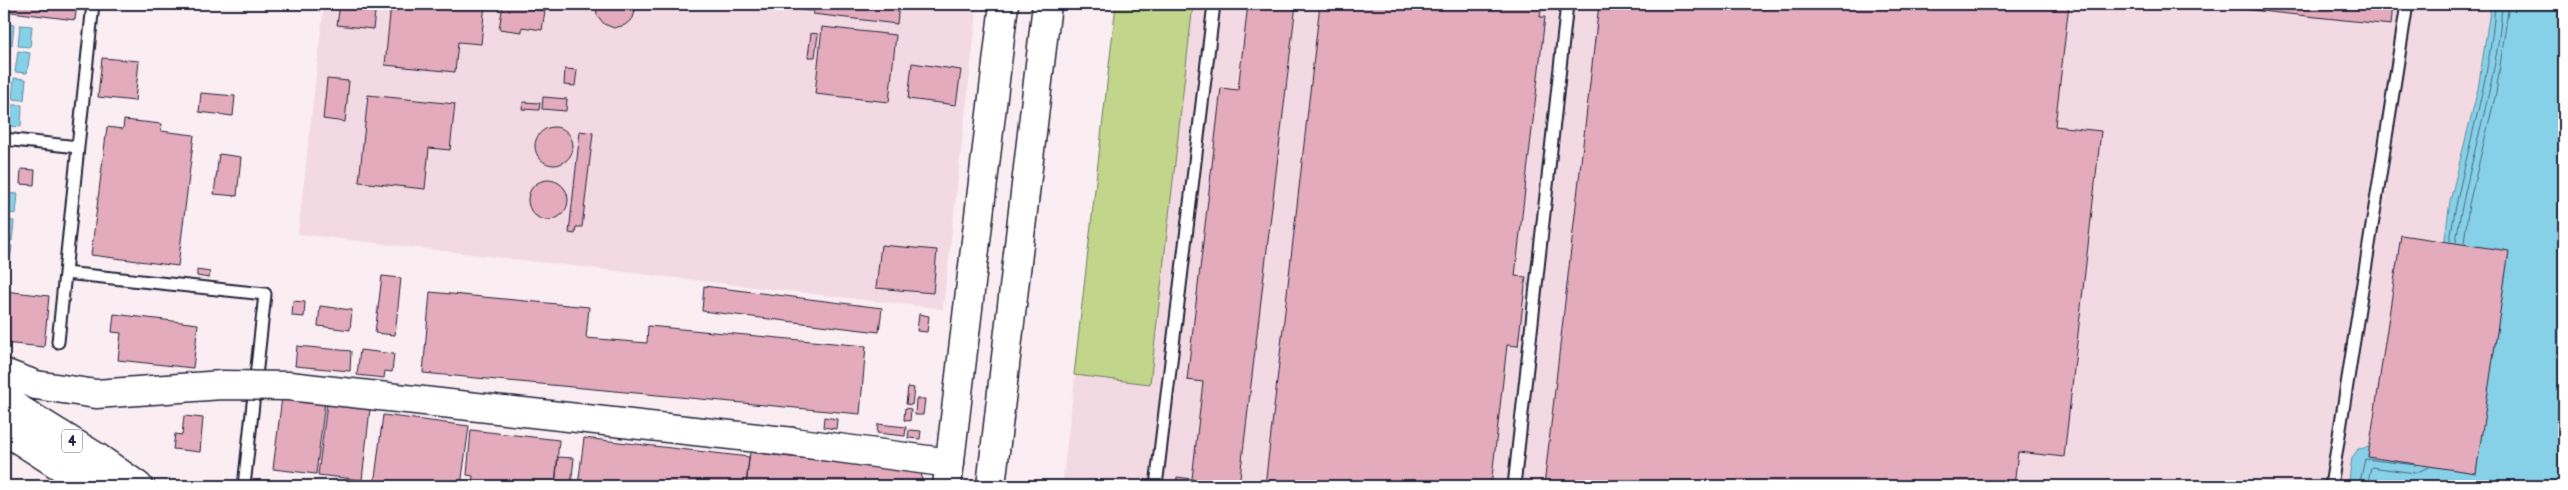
<svg xmlns="http://www.w3.org/2000/svg" width="2568" height="490" viewBox="0 0 2568 490" font-family="'Balsamiq Sans',sans-serif">
<rect width="100%" height="100%" fill="#faeef2"/>
<filter id="ink" filterUnits="userSpaceOnUse"><feTurbulence type="fractalNoise" baseFrequency=".02" numOctaves="2"/><feDisplacementMap in="SourceGraphic" scale="10" xChannelSelector="R" yChannelSelector="G"/><feConvolveMatrix kernelMatrix="1 2 1 2 8 2 1 2 1" color-interpolation-filters="sRGB"/></filter>
<g filter="url(#ink)">
<path fill="#f3dae2" d="M324 4H978L943 309 298 234Z
M1119 4H2491L2478 89 2450 201 2416 454 2352 458 2348 486H1062Z"/>
<path fill="#c1d58b" stroke="#727c63" d="M1116 4H1193L1150 384 1074 375Z"/>
<path fill="#87d1e8" stroke="#5f8ba3" d="M2491 4H2564V486H2348L2352 458 2358 449 2369 447 2416 454 2450 201 2478 89Z
M4 24 14 25 12 45 4 44Z
M20 25 32 26 30 47 18 46Z
M4 50H10L8 71 4 70Z
M18 51 30 53 27 73 15 72Z
M14 78 26 79 24 100 12 99Z
M11 105H22L21 127 9 126Z
M4 193 18 194 16 214 4 212Z
M4 220 14 221 12 241 4 240Z
M4 245 12 246 9 267H4Z"/>
<g fill="none" stroke-linecap="round" stroke-linejoin="round">
<path stroke="#4a6880" stroke-width="1" d="M2450 241C2461 162 2491 84 2495 4
M2456 242C2467 162 2498 85 2502 4
M2464 243 2469 204 2496 93 2509 4
M2359 486 2365 459 2416 465
M2367 486 2371 467 2415 473 2429 467"/>
</g>
<path fill="#e4abbc" stroke="#22223b" d="M4 4H77L75 20 4 11Z
M340 4H376L373 29 337 25Z
M391 4H485L481 44 458 42 455 72 385 65Z
M503 4H532L531 9 545 11 542 30 522 27V32L499 29Z
M596 4H635L636 7 633 18 625 25 614 28 604 24 597 15Z
M785 4H812L811 11 785 8Z
M815 4H899L897 24 813 14Z
M1248 4H1296L1239 486H1176L1177 477 1192 479 1203 382 1187 380 1221 88 1238 90Z
M1320 4H1542L1540 17H1545L1515 276 1526 277 1518 346 1507 345 1491 486H1265Z
M1599 4H2069L2055 126 2101 131 2064 457 2018 452 2014 486H1544Z
M2195 4H2393L2391 25Z
M822 27 896 35 889 102 815 94Z
M811 33 818 34 815 57H808Z
M102 58 139 61 135 101 98 97Z
M912 63 961 70 956 105 908 99Z
M565 69 577 70 575 86 564 85Z
M327 79 349 81 345 122 323 119Z
M201 93 235 96 233 116 199 112Z
M368 95 455 104 450 150 429 148 425 189 359 182Z
M543 97 567 99 566 111 542 109Z
M523 102 540 103 539 110 522 109Z
M124 120 162 124 161 131 194 135 178 266 91 255 107 127 123 129Z
M535 146a19 19 0 1 1 38 0a19 19 0 1 1-38 0Z
M580 131 593 133 582 227H576L575 234 569 233Z
M219 154 241 157 237 196 214 194Z
M21 169 35 170 34 185 20 184Z
M528 200a20 20 0 1 1 40 0a20 20 0 1 1-40 0Z
M2401 235 2509 251 2476 473 2368 457Z
M881 245 937 250 933 293 876 288Z
M197 270 210 272 209 278 197 276Z
M382 276 401 278 395 335 375 333Z
M704 286 882 308 879 332 702 311Z
M4 291 49 296 44 347 4 343Z
M430 292 589 307 586 338 647 343 648 326 866 346 860 414 423 373Z
M293 301 305 302 304 317 292 316Z
M320 306 352 310 350 330 318 326Z
M114 314 198 324 193 368 118 360 121 333 112 332Z
M919 314 929 316 927 332 917 331Z
M297 346 351 351 350 371 295 366Z
M360 350 394 354 392 372 385 371 384 378 357 375Z
M908 387 914 388 912 405 906 404Z
M282 397 325 402 316 474 273 469Z
M916 399H925L923 415H915Z
M327 403 370 409 362 480 318 475Z
M905 408 911 409 910 421 904 420Z
M383 415 469 426 461 486H374Z
M184 416 203 418 200 452 173 449 175 434 182 435Z
M824 417 837 419 836 429 823 427Z
M878 424 906 427 905 436 877 433Z
M471 430 559 440 555 486H472L473 476 467 475Z
M909 430 921 431 920 439 908 438Z
M584 438 749 457 746 486H578Z
M750 452 922 473 921 486H746Z
M558 457 574 458 571 486H555Z"/>
<g fill="none" stroke-linecap="round" stroke-linejoin="round">
<defs>
<path id="lane" d="M4 139 78 147 65 273 265 294 244 486
M78 147 93 4
M58 342 65 273
M1156 486 1214 4
M1514 486 1567 4
M2331 486 2407 4"/>
<path id="secondary" d="M947 486 1004 4
M991 486 1047 4"/>
<path id="highway" d="M4 373 36 385
M4 400 98 458 138 486
M4 430 91 486
M793 442 950 463"/>
</defs>
<use href="#lane" stroke="#22223b" stroke-width="15"/>
<use href="#secondary" stroke="#22223b" stroke-width="31"/>
<use href="#highway" stroke="#22223b" stroke-width="31"/>
<use href="#lane" stroke="#fff" stroke-width="11"/>
<use href="#secondary" stroke="#fff" stroke-width="28"/>
<use href="#highway" stroke="#fff" stroke-width="28"/>
<defs>
<path id="highway-bridge" d="M36 385 96 394 222 385 289 386 793 442"/>
</defs>
<use href="#highway-bridge" stroke="#22223b" stroke-width="31" stroke-linecap="butt"/>
<use href="#highway-bridge" stroke="#fff" stroke-width="28"/>
</g>
</g>
<g text-anchor="middle" dominant-baseline="central" stroke-width="4.5" stroke-linejoin="round" paint-order="stroke">
<rect fill="#fff" stroke="#646476" stroke-width="1" x="62" y="429.5" width="20" height="23" rx="4"/>
<g font-size="14" font-weight="bold" fill="#22223b">
<text x="72" y="441">4</text>
</g>
</g>
<rect width="2568" height="490" fill="none" stroke="#fff" stroke-width="20"/>
<rect x="10" y="10" width="2548" height="470" fill="none" stroke="#22223b" stroke-width="2" filter="url(#ink)"/>
</svg>
